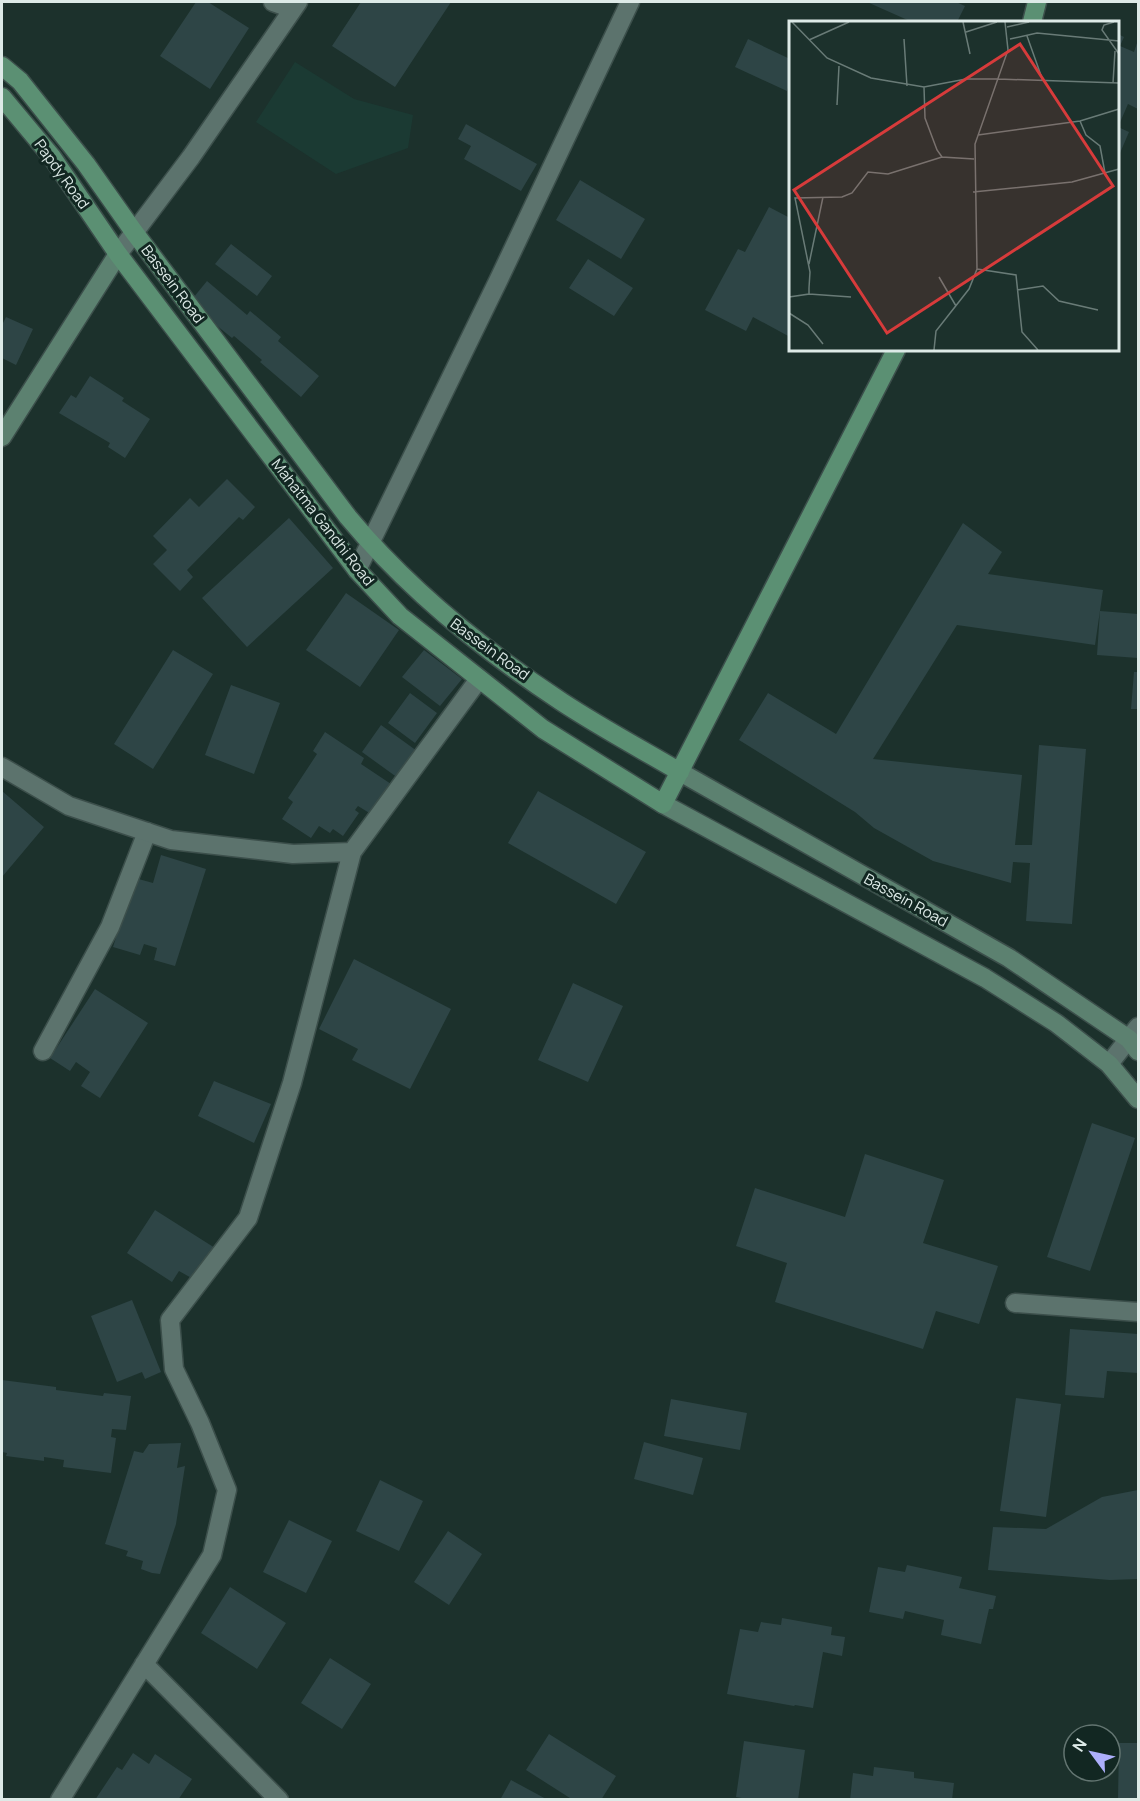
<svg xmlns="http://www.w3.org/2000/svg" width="1140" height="1801" viewBox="0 0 1140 1801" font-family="Manrope,sans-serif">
<rect width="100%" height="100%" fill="#1c312c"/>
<path fill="#1b3a33" d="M295 62 354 99 413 115 408 148 336 174 256 122Z"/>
<path fill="#2e4546" d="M196 2H208L249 28 210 89 160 56Z
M361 2H451L395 87 332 46Z
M867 2H956L965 6 957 22H912Z
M1118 34 1124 37 1120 46 1134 52 1138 40V109L1128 104 1118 127 1129 132 1120 153 1118 152Z
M748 39 790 59V82L787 91 735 67Z
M466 124 537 164 521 191 464 159 471 146 458 139Z
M580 180 645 219 621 259 556 220Z
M769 207 790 218V337L753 317 746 331 705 310 738 249 745 252Z
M231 244 272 276 257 296 215 264Z
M588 259 633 288 614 316 569 288Z
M207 281 247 315 250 311 281 337 278 341 319 376 301 397 260 362 262 360 234 336 232 338 189 303Z
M6 317 33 329 16 365 2 358V322L3 323Z
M90 376 124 398 122 401 150 419 125 458 108 447 110 443 59 413 71 395 76 398Z
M227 479 255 507 243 520 239 517 187 570 193 577 180 591 153 564 167 550 153 536 190 498 199 507Z
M289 518 333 568 247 647 202 598Z
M963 523 1002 552 988 574 1103 590 1095 645 957 625 873 759 1022 775 1015 845H1032L1039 745 1086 749 1072 924 1026 921 1030 863 1013 862 1011 883 933 861 874 828 855 812 739 740 768 693 836 734Z
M346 593 399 630 360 687 306 650Z
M1100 611 1138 614V658L1097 655Z
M173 650 213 674 153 769 114 744Z
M424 650 462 679 440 706 402 677Z
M1134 672H1138V709H1131Z
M231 685 280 703 254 774 205 755Z
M410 693 437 713 415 743 388 723Z
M381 725 417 751 398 778 362 752Z
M325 732 364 758 361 764 391 784 371 814 358 806 355 810 359 813 343 836 333 829 330 833 319 826 311 838 282 819 293 802 288 798 317 754 313 751Z
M2 791 44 827 2 877Z
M538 791 646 852 616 904 508 843Z
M161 855 206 869 175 966 154 960 157 948 144 944 140 955 113 947 135 878 153 883Z
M354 959 451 1009 410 1089 352 1060 358 1049 319 1029Z
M573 983 623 1006 588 1082 538 1060Z
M95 989 148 1023 100 1098 81 1086 90 1072 76 1062 70 1071 50 1058Z
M214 1081 271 1104 254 1143 198 1116Z
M1092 1123 1135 1138 1090 1271 1047 1257Z
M865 1154 944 1180 923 1243 998 1266 979 1324 936 1311 923 1349 775 1302 787 1263 736 1246 755 1188 845 1217Z
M155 1210 215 1248 195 1280 179 1271 172 1282 127 1253Z
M132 1300 161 1372 145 1379 142 1372 117 1382 91 1316Z
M1070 1329 1138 1334V1373L1107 1371 1104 1398 1065 1395Z
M2 1380 56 1387V1390L103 1396 104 1393 131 1396 126 1430 112 1429 111 1437 116 1438 111 1473 63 1467 64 1460 44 1457V1461L6 1456 7 1453 2 1452Z
M1016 1398 1061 1404 1046 1517 1000 1511Z
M671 1399 747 1413 740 1450 664 1436Z
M644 1442 703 1458 693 1495 634 1479Z
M181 1443 177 1468 185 1466 176 1524 160 1574 152 1573 141 1569 143 1561 126 1556 128 1551 105 1544 134 1451 143 1453 149 1444Z
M380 1480 423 1501 399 1551 356 1531Z
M1138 1490V1579L1110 1580 988 1570 993 1527 1046 1529 1102 1497Z
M289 1520 332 1541 306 1593 263 1572Z
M448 1531 482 1554 449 1605 414 1582Z
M907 1565 962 1577 959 1588 996 1596 993 1609H989L981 1644 941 1635 944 1620 905 1611 903 1619 869 1612 878 1567 905 1572Z
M230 1587 286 1623 257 1669 201 1633Z
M782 1618 832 1627 831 1635 845 1637 842 1656 823 1652 813 1708 795 1705 794 1706 727 1694 740 1629 758 1632 761 1622 781 1625Z
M330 1658 371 1684 342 1729 301 1703Z
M549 1734 616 1776 601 1800H573L526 1770Z
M744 1741 805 1750 798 1800H753L736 1797Z
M1119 1743H1138V1800H1118Z
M133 1753 149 1764 155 1754 192 1779 178 1800H95L117 1767 122 1770Z
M874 1767 914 1772V1778L954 1783 952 1800H850L853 1773 873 1776Z
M511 1780 548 1800H500Z"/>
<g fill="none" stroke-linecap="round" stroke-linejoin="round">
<defs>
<path id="lane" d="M43 1051 110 927 147 832"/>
<path id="street" d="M273 2 293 9
M118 254 191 157 298 2
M357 570 499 279 630 2
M2 767 69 806 171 840 293 854 352 852 479 679
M1109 1064 1138 1027
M1015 1303 1138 1312
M144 1664 279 1800
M60 1800 212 1555 227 1490 200 1423 174 1369 170 1320 248 1218 292 1083 352 852"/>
<path id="secondary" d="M2 437 118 254
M680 772 1009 958 1129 1039 1138 1051
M663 804 985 978 1056 1023 1109 1064 1138 1099"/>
<path id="primary" d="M1032 22 1037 2
M2 66 20 81 86 164 134 232 348 517C408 589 483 650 562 702 600 727 641 749 680 772
M2 97 52 157 118 254 357 570 400 616 543 729 663 804 896 350"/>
</defs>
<use href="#lane" stroke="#3c4f4b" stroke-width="21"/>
<use href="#street" stroke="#3c4f4b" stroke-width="21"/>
<use href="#secondary" stroke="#3c4f4b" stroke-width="21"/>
<use href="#primary" stroke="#3c4f4b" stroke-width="21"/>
<use href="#lane" stroke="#5c736d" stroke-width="18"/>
<use href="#street" stroke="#5c736d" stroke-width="18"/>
<use href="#secondary" stroke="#5c8170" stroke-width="18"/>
<use href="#primary" stroke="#5b9073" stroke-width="18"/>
</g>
<g text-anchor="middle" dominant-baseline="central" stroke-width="6" stroke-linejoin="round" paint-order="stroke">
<g font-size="15" fill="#ddeae7" stroke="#122722">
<text transform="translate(62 174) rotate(54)">Papdy Road</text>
<text transform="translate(173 284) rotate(53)">Bassein Road</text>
<text transform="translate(323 522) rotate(52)">Mahatma Gandhi Road</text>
<text transform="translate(490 649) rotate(36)">Bassein Road</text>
<text transform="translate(906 900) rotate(29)">Bassein Road</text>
</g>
</g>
<g transform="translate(789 21)">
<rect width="330" height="330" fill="#1c312c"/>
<path fill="none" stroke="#697b77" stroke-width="1.5" d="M3 1 38 37 82 57 135 66 177 58H209M174 1 181 33M325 1 315 4 313 9 330 33M218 6 240 1M177 11 208 1M238 15 254 60M115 18 118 65M221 18 248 12 330 20M20 19 60 1M209 58 330 62M324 62 326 30M135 66 136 97 148 129 153 136 185 138M48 84 50 45M291 100 297 114 311 125 316 152M189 114 291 100 330 88M184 171 283 161 330 148M20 243 34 176M188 248 227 254 233 311 249 329M150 256 167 285M228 269 254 265 270 280 309 289M20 273 62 276M0 276 20 273V267L21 251 6 177 53 176 63 172 79 151 99 153 153 136M0 292 19 304 34 323M145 329 147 310 180 268 188 248 186 123 219 29 216 1"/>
<path fill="#d73b3b" fill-opacity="0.15" stroke="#d73b3b" stroke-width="3" d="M231 23 324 165 98 312 5 169Z"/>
<rect width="330" height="330" fill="none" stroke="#ddeae7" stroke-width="3"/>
</g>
<rect width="1140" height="1801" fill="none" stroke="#ddeae7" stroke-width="6"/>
<g transform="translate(1092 1753) rotate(303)"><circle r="28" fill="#122722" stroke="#637571" stroke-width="1.5"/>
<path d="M0-4.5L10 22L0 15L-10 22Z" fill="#adaffb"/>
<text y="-9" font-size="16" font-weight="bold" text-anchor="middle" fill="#ddeae7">N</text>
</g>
</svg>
